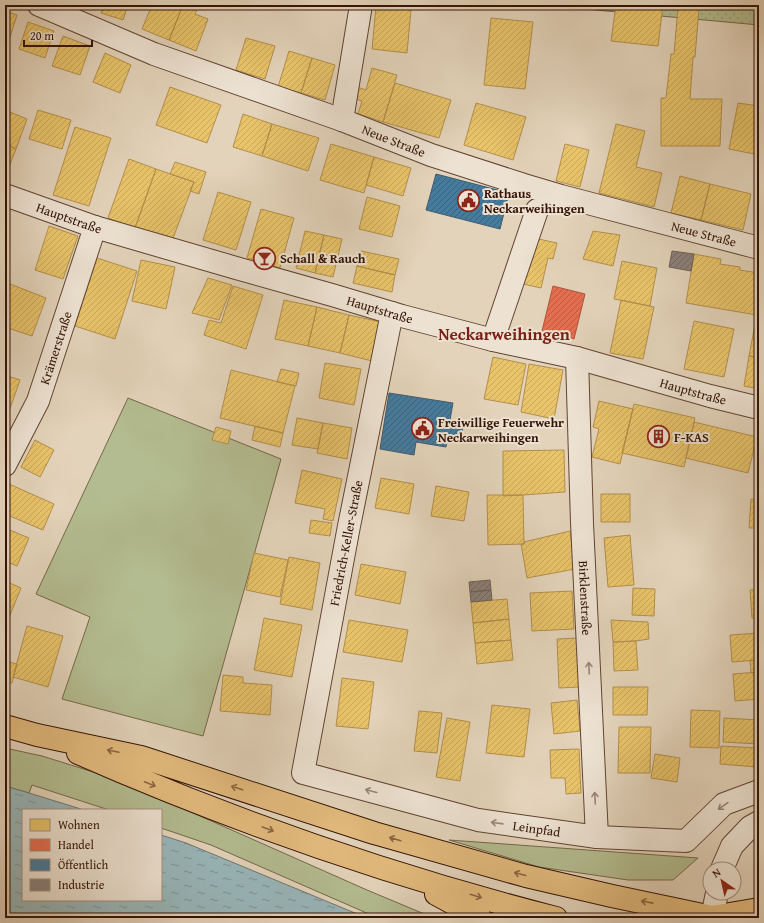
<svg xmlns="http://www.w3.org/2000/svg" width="764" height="923" viewBox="0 0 764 923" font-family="'Gentium Book Plus',serif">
<defs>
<pattern id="garden-dots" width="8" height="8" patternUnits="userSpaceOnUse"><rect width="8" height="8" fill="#b3bc90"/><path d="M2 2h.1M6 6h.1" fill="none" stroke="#9ba17b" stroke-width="1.8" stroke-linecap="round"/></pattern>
<pattern id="water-ripples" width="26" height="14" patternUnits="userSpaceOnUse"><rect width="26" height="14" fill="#98b6b9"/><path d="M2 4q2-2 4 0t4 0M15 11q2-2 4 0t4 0" fill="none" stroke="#7d9394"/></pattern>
<pattern id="homes-hatch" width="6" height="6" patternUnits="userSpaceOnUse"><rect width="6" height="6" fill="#e9c46a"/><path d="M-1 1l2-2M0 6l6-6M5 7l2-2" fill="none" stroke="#c8a85a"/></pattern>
<pattern id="shops-hatch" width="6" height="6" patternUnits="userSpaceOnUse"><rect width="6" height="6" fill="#e76f51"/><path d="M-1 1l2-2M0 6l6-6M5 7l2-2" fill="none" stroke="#bc5a41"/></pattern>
<pattern id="public-hatch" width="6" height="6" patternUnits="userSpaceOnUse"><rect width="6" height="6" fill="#457b9d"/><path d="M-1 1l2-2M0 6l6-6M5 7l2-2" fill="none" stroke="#3a647e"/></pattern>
<pattern id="industry-hatch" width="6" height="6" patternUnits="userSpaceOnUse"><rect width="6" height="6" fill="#8a817c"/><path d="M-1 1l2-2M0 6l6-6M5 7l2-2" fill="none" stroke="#726864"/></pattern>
</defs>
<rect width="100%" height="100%" fill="#e3d3ba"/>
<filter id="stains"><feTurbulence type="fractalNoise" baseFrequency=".005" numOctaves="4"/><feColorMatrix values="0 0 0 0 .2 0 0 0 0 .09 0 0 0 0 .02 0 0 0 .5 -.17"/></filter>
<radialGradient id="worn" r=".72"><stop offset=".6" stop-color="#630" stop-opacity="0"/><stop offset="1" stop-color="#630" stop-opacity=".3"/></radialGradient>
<path fill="#b3bc90" stroke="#74684a" d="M128 398 281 459 203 736 62 699 90 617 36 594Z
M5 748 42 756 103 775 182 808 367 890 434 918H378L211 845 161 828V810H109L32 785 29 793 5 786Z
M449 840 698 858 673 880H628L539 867Z"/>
<path fill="url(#garden-dots)" stroke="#74684a" d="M541 5H759V25Z"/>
<path fill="url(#water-ripples)" stroke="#707571" d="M5 786 29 793 84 810H23V900H161V835L186 843 367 918H5Z"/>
<path fill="url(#homes-hatch)" stroke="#b38f4c" d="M104 5H128L123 20 101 13Z
M152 5H183L169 40 142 29Z
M183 5H199L195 14 208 19 196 51 169 40Z
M616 5H663L658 46 611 41Z
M376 7 411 10 407 53 372 49Z
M678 7 699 9 695 57H693L690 99H722L720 146H661V98H666L671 54H674Z
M5 11 17 15 6 50 5 49Z
M491 18 533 22 525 89 484 85Z
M28 22 54 31 45 58 19 49Z
M63 36 90 46 80 75 52 66Z
M246 38 275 46 265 79 236 70Z
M289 51 312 58 301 93 278 87Z
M105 53 131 65 120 93 93 82Z
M312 58 335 65 325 100 301 93Z
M372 68 397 75 383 122 358 114 362 101 353 98 357 87 366 90Z
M395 83 451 100 439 138 383 122Z
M170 87 221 105 207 143 156 125Z
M476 103 526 117 513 160 464 145Z
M738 103 759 106V155L729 149Z
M5 110 27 119 16 149 5 144Z
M38 110 71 120 62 149 29 139Z
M243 114 272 124 262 156 233 147Z
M272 124 319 138 308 171 262 156Z
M616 124 645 131 636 167 662 173 654 207 599 193Z
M75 127 111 138 89 206 53 195Z
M5 144 16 149 5 177Z
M331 144 374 157 364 193 320 180Z
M565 144 589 150 580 187 556 181Z
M374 157 411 168 403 196 366 185Z
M129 159 156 169 135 228 108 218Z
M175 162 206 172 199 194 190 191 194 182 170 174Z
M156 169 194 182 172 241 135 228Z
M680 176 710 184 701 220 671 213Z
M710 184 751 194 743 230 701 220Z
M218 192 251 202 236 250 203 240Z
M367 197 400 206 392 237 359 229Z
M261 209 294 218 280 268 247 258Z
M49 226 78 236 63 279 35 270Z
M305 231 324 235 315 273 296 268Z
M593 231 620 235 613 266 583 259Z
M324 235 342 239 333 277 315 273Z
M534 238 557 243 553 259 548 258 541 288 523 284Z
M361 251 399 259 395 275 357 266Z
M694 254 721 259 720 264 740 267V270L759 273V306L757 315 686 303Z
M97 258 137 271 115 339 75 326Z
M141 260 175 267 166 309 132 301Z
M622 261 657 268 650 306 614 299Z
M357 266 395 275 392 292 353 283Z
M208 278 232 285 219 320 192 313Z
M5 282 46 298 32 336 5 327Z
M233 286 263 295 246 349 204 335 209 320 221 323Z
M284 300 317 307 308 346 275 339Z
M621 300 654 307 643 359 610 353Z
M317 307 349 315 340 353 308 346Z
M349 315 381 322 372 361 340 353Z
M756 319 759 320V357L749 356Z
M694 321 734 329 724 377 684 369Z
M749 356 759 357V389L744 386Z
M493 357 526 364 518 405 484 399Z
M325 363 361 369 354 405 319 398Z
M529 364 563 370 554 419 521 412Z
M281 369 299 373 296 386 277 382Z
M231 370 295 386 283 433 220 418Z
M5 375 20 380 6 420 5 419Z
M599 401 633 409 620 464 592 457 599 429 593 427Z
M634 404 695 418 684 467 622 453Z
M297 418 323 423 318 449 292 445Z
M694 422 757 437 748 473 686 458Z
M323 423 352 428 347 459 317 453Z
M255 426 283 433 280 447 252 440Z
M216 427 231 431 228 444 212 440Z
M35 440 54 450 40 477 21 467Z
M564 450 565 492 523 495 503 496V451Z
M302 470 342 479 333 521 323 519 325 509 295 503Z
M381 478 414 484 409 514 375 508Z
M9 484 54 504 43 530 5 514V494Z
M436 486 469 492 464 521 431 516Z
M601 494H630V522H601Z
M487 495H523L524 544 488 545Z
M751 499 759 500V528H749Z
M311 520 332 523 330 536 309 533Z
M5 528 29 538 17 566 5 561Z
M570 531 575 569 527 578 521 544H524V542Z
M630 535 634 585 608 587 604 538Z
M254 553 288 560 280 597 246 590Z
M289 557 320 563 312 610 280 604Z
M361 564 406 572 400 604 355 595Z
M5 581 21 588 8 620 5 618Z
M633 588 655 589 654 616 632 615Z
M759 589V618H752L750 590Z
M572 591 574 629 532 631 530 593Z
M507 599 509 619 473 623 471 602Z
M264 618 302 625 292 677 254 670Z
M509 619 511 640 475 643 473 623Z
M349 620 408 630 402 662 343 652Z
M611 620 648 622 649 639 636 641 613 642Z
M27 626 63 636 48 687 13 677Z
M759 633V660L732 662 730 635Z
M577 638 579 687 559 688 557 639Z
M511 640 513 660 477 664 475 643Z
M636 641 638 670 614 671 613 642Z
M750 660H759V672L751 673Z
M5 661 17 664 12 683 5 681Z
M759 672V699L735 701 733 674Z
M223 675 243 677V683L272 685 270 715 220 711Z
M342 678 374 682 368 729 336 726Z
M613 687H648L647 715H613Z
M577 700 580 731 554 734 551 703Z
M492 705 530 709 524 757 486 753Z
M691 710 720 711 719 748 690 747Z
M419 711 442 713 437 753 414 751Z
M447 718 470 722 460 781 436 777Z
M724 718 759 720V744L723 742Z
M619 727H651L650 773H618Z
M721 746 758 748 757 767 720 764Z
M579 749 581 793 566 794 565 778H551L550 750Z
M655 754 680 758 677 782 651 778Z"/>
<path fill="url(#shops-hatch)" stroke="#b1533a" d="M553 286 585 294 574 339 542 331Z"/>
<path fill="url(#public-hatch)" stroke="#405c6f" d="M436 174 509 193 500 229 426 210Z
M389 393 453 403 450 420 464 423 461 438 448 436 446 447 416 442 414 455 380 449Z"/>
<path fill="url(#industry-hatch)" stroke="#706058" d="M672 251 694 254 691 271 669 267Z
M490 580 491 590 470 592 469 582Z
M491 590 492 600 471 602 470 592Z"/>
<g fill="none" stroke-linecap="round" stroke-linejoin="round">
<defs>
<g id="minor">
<path id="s1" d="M39 5 154 54 342 120 431 155 524 185 561 196 759 248"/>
<path d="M342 120 361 5"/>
<path id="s2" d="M5 195 95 227 236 268 332 295 402 316 493 340 577 358 710 396 759 408"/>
<path id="s3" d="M392 313 349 526 303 773 478 820 597 837 686 841 724 804 759 791"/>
<path d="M493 340 537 210"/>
<path id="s4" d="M577 358 582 523 597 837"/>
<path id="s5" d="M5 465 38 401 95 227"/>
<path d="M722 869 732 846 750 827 759 822"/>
<path d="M712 917 717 893"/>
</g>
<path id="major" d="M5 726 37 735 141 757 374 833 526 876 612 896 712 917
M78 753C233 821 392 876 556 918
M436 894 480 918
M710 918 712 917 759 909"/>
</defs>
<use href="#minor" stroke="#604332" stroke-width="24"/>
<use href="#major" stroke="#341305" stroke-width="24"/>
<use href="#minor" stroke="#ede2d2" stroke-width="22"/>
<use href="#major" stroke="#e2ba7d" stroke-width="22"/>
</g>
<defs><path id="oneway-shaft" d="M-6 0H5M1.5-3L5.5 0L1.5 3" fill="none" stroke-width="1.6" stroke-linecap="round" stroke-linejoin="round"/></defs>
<g stroke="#9a8576">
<use href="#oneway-shaft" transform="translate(589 668) rotate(-93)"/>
<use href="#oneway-shaft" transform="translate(371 791) rotate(-165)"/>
<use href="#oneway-shaft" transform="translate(595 798) rotate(-93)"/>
<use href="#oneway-shaft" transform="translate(723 806) rotate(145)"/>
<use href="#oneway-shaft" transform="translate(497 823) rotate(-172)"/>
</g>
<g stroke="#8b6641">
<use href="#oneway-shaft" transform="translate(113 751) rotate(-168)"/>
<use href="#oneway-shaft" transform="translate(150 784) rotate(22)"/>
<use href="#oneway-shaft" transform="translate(237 788) rotate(-162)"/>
<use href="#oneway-shaft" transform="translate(268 829) rotate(20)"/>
<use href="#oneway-shaft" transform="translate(395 839) rotate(-164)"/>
<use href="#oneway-shaft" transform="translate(520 874) rotate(-165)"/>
<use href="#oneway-shaft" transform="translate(476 896) rotate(17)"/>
<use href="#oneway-shaft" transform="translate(647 902) rotate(-169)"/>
</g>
<defs>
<symbol id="civic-ring" viewBox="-11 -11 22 22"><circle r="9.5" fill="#ede2d2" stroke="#8f2418" stroke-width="1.5"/><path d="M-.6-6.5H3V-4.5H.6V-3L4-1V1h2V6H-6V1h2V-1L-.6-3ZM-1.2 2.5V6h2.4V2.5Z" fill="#8f2418"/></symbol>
<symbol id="bar-ring" viewBox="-11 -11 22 22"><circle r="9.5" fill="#ede2d2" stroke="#8f2418" stroke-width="1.5"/><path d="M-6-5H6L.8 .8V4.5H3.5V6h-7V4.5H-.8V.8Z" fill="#8f2418"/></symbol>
<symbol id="building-ring" viewBox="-11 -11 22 22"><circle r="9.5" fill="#ede2d2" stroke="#8f2418" stroke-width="1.5"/><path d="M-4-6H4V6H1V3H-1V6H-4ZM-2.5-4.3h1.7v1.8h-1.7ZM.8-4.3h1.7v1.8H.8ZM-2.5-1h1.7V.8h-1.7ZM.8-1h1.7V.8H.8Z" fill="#8f2418"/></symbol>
</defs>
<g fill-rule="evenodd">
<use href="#civic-ring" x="456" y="188" width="25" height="25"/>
<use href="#bar-ring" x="252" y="246" width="25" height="25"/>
<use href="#civic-ring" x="410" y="416" width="25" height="25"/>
<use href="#building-ring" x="646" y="424" width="25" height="25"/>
</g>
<g text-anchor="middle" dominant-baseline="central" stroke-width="4" stroke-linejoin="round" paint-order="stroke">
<g font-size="13" fill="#341305" stroke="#ede2d2">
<text stroke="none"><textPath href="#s1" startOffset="380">Neue Straße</textPath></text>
<text stroke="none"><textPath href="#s2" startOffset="68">Hauptstraße</textPath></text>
<text stroke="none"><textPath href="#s1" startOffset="704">Neue Straße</textPath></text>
<text stroke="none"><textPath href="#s2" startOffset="392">Hauptstraße</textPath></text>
<text stroke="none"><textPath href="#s5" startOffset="128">Krämerstraße</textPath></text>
<text stroke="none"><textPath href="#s2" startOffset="716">Hauptstraße</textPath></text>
<text transform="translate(346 543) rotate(-79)">Friedrich-Keller-Straße</text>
<text stroke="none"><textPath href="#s4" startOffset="240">Birklenstraße</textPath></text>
<text stroke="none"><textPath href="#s3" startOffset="709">Leinpfad</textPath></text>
</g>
<g font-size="13" font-weight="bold" fill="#341305" stroke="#ede2d2" text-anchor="start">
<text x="484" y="193">Rathaus<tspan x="484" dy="15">Neckarweihingen</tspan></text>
<text x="280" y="258">Schall &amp; Rauch</text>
<text x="438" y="422">Freiwillige Feuerwehr<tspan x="438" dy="15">Neckarweihingen</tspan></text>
<text x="674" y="437">F-KAS</text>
</g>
<g font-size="17" font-weight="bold" fill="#7a1f14" stroke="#ede2d2">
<text x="504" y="333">Neckarweihingen</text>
</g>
</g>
<rect width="764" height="923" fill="none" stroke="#e3d3ba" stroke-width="20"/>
<rect x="6" y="6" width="752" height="911" fill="none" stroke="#341305" stroke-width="2"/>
<rect x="10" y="10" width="744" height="903" fill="none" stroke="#341305"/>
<rect x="22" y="809" width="140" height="92" fill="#ede2d2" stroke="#a38f80"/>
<rect x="30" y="819" width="20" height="12" fill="#e9c46a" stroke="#a38f80"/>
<text x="58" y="829" font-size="12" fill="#341305">Wohnen</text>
<rect x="30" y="839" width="20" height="12" fill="#e76f51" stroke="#a38f80"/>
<text x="58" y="849" font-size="12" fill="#341305">Handel</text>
<rect x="30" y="859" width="20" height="12" fill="#457b9d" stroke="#a38f80"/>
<text x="58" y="869" font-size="12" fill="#341305">Öffentlich</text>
<rect x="30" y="879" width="20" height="12" fill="#8a817c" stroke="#a38f80"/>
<text x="58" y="889" font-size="12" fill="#341305">Industrie</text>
<g transform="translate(722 881) rotate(326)"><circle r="19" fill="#ede2d2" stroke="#a38f80"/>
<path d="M0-3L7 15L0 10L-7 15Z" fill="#8f2418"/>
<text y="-6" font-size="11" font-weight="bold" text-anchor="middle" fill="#341305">N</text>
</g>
<path d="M24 40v6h68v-6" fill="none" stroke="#341305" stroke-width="2"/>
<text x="30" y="40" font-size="12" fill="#341305" stroke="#ede2d2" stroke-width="3" paint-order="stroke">20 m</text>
<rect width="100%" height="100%" filter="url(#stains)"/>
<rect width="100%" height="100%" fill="url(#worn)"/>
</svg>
